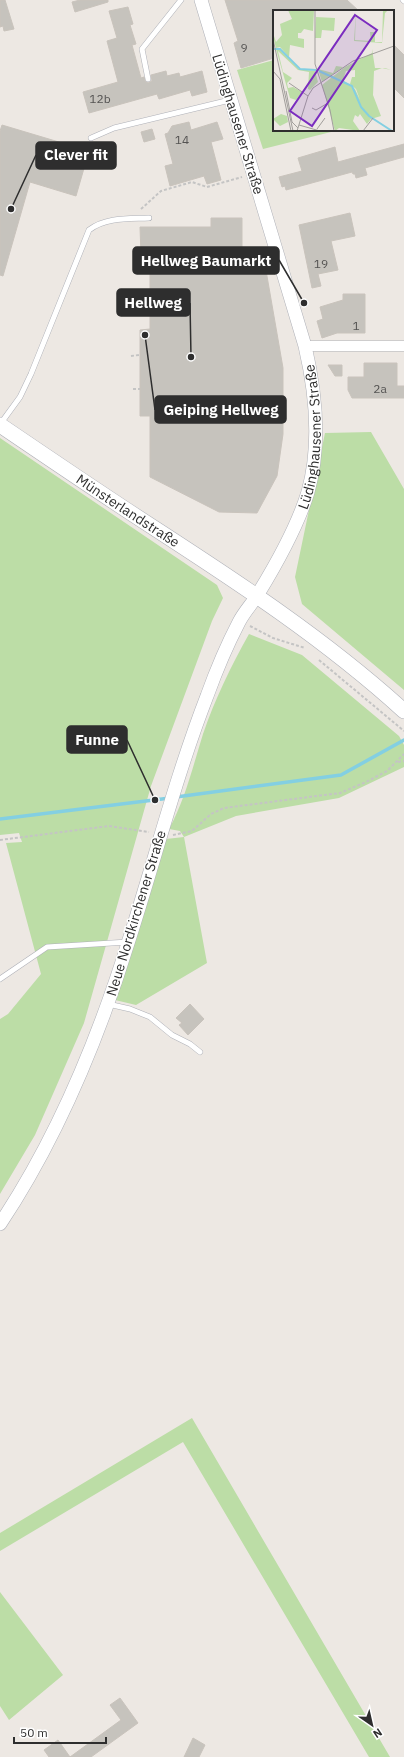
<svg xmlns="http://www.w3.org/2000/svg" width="404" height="1757" viewBox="0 0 404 1757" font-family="'IBM Plex Sans',sans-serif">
<rect width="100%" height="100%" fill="#ede8e3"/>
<path fill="#bcdda6" d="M274 60V130H339L263 149 237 70Z
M371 432 404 489V690L302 604 295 577 325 433Z
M0 438 217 585 223 598 212 621 151 786 84 1023 35 1135 0 1194V1019L8 1014 41 974 6 843 22 842 19 833 0 835Z
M249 634 302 655 399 736 404 745V767L339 798 236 816 184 837 207 963 136 1005 115 1000 166 839 184 837 180 831 169 829C185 800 193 766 203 734 215 699 231 666 249 634Z
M192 1418 390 1757H369L183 1442 0 1551V1533Z
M0 1592 63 1675 9 1720 0 1706Z"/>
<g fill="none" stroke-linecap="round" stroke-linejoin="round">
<path stroke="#83cfe2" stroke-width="3.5" d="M176 797 341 775 404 740
M0 819 170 798"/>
</g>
<path fill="#c6c3bd" stroke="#c9c3bc" d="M0 0H5L14 29 4 31 3 26 0 27Z
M80 0H108V2L75 12 72 2Z
M225 0H347L359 11H274V58L241 68 234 43 238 41Z
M128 7 133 24 130 25 136 44 132 45 141 78 144 77 145 81 148 83 152 81 151 75 166 71 167 76 179 73 180 77 202 71 207 92 192 96 190 90 159 99 157 94 89 113 83 92 118 82 107 41 117 38 109 11Z
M393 44 404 55V98L393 87Z
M189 122 191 130 217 122 223 139 211 142 221 180 207 184 204 176 170 186 165 166 173 164 165 134 168 133 172 126Z
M2 125 89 151 76 196 30 182 3 276 0 275V131Z
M152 129 155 139 144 142 141 132Z
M404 144V157L365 168 367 175 356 178 355 174H353L352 172 286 190 285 186 282 187 279 177 302 171 298 158 335 147 338 162Z
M350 213 355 236 331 241 338 270 318 274 321 286 312 288 299 225Z
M211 218H242V259H264L283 368V434L277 476 257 513 219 512 150 477V416H140V330L150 329V255H141L140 227H211Z
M343 294H365V333H337L322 338 317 321 323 319 320 307 343 300Z
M364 363H397V386H404V398H352L348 390V377H364Z
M328 365H342V376H335Z
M190 1004 204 1019 188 1035 179 1025 182 1023 176 1018Z
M120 1698 138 1723 91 1757H49L44 1750 58 1740 70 1757 121 1720 110 1705Z
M193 1738 205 1745 199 1757H184Z"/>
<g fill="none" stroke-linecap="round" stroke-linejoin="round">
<defs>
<path id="service" d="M403 0 404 1
M148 79 142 49 181 0
M91 138 114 128 230 100
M1 423 20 397 31 374 89 230C106 217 129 219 149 218
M0 979 47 947 128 942
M108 1004 130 1009 150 1017 172 1035 190 1044 200 1052"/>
<path id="minor" d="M305 346H404"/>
<g id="tertiary">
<path id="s1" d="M0 1224C58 1137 98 1040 129 940 155 859 176 776 207 696 216 671 227 645 239 622 244 612 252 604 258 594 277 563 297 528 308 492 321 445 316 393 305 346L201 0"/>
</g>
<g id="secondary">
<path id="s2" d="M0 425C50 459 100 493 151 526 239 583 326 640 404 711"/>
</g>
</defs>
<use href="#service" stroke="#afb1b8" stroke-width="6"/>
<use href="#minor" stroke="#afb1b8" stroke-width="11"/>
<use href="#tertiary" stroke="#afb1b8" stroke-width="14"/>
<use href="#secondary" stroke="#afb1b8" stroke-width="16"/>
<path stroke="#c4c4c4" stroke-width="2" stroke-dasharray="3 2" stroke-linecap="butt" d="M141 209 161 191 192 182 207 187 242 177
M131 356 139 355
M133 389H140
M250 626 273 638 305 648
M319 660 404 731
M398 762 404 761
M173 835 192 831 211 814 224 808 340 793 366 782 387 771 404 754
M0 840 109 826 149 832"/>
<use href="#service" stroke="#fff" stroke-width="5"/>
<use href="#minor" stroke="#fff" stroke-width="10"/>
<use href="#tertiary" stroke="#fff" stroke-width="13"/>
<use href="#secondary" stroke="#fff" stroke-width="15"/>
</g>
<g text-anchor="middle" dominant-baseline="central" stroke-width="3" stroke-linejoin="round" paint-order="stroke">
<g font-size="12" fill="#545352">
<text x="244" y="47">9</text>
<text x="100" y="98">12b</text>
<text x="182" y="139">14</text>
<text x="321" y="263">19</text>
<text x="356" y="325">1</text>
<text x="380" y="388">2a</text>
</g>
<g font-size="14" fill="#2e2e2e" stroke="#fff">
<text transform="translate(238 124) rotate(73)">Lüdinghausener Straße</text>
<text stroke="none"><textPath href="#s1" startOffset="853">Lüdinghausener Straße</textPath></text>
<text stroke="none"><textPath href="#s2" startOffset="154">Münsterlandstraße</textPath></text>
<text transform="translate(136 913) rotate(-73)">Neue Nordkirchener Straße</text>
</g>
</g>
<g transform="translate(273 10)">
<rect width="121" height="121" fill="#ede8e3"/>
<path d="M15 0H41L40 21 31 19 28 23H25V28L31 29V38L17 35 16 47 7 37 3 38 0 26V23L3 32 9 25 7 14 19 9ZM83 0 82 30 98 31 97 22H102V32H109L110 0H115L112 3 109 33 81 31ZM43 7 62 8 61 21 49 20 48 28H42ZM3 39H6L26 59 42 61 45 72 37 80 35 79 36 62 25 60 5 41 10 62 19 68 14 73 15 78 20 77 29 82 23 90 17 88ZM99 39 102 58H112L118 60 109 58 101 61 100 85 108 106 98 109 94 114 87 104 85 107 82 105 80 111 87 121 66 118 62 121 49 75 72 57 99 43ZM82 60V67H79L77 74 83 79 87 90 82 79 70 70 73 61ZM63 56 70 57 49 72 45 59 60 63ZM8 104 14 106 15 112 7 116 0 109Z" fill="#bcdda6" fill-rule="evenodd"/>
<path fill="none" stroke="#83cfe2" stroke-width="2" d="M0 39H7L27 59 43 60M46 61 79 76 88 97 96 106 119 121"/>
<path fill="none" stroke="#a19e9b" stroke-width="1" d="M42 0V54L57 100 61 121M0 29 20 121M0 61 7 69 18 121M16 73 35 86M13 81 19 112 25 118M39 98 43 100 55 93M26 115 47 121M44 119 52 108M24 121 35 86 40 78 80 51 121 36M90 121 100 108"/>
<path fill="#7b2cbf" fill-opacity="0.15" stroke="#7b2cbf" stroke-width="2" d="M82 5 104 20 39 116 17 101Z"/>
<rect width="121" height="121" fill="none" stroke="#2e2e2e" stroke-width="2"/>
</g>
<path fill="none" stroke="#2e2e2e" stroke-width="1.5" d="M11 209L36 155M304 303L279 260M191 357L190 303M145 335L155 410M155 800L127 740"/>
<g fill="#2e2e2e" stroke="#fff" stroke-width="1.5">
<circle cx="11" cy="209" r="4"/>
<circle cx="304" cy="303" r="4"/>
<circle cx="191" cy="357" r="4"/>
<circle cx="145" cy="335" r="4"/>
<circle cx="155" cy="800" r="4"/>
</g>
<g fill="#2e2e2e" stroke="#2e2e2e" stroke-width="1.5">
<rect x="36" y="142" width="80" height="27" rx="4"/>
<rect x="133" y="247" width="146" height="27" rx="4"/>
<rect x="117" y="289" width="73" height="27" rx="4"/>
<rect x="155" y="396" width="131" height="27" rx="4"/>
<rect x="67" y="726" width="60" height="27" rx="4"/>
</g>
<g font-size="15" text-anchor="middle" font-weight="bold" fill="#fff">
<text x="76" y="160">Clever fit</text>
<text x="206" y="266">Hellweg Baumarkt</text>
<text x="153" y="308">Hellweg</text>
<text x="221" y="415">Geiping Hellweg</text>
<text x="97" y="745">Funne</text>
</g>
<g transform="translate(372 1725) rotate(146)" stroke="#ffffff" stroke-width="3" paint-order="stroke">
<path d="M0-3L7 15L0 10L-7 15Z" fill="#2e2e2e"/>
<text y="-6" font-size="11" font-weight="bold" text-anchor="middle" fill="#2e2e2e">N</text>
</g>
<path d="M14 1737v6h92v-6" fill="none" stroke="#2e2e2e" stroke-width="2"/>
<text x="20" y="1737" font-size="12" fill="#2e2e2e" stroke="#ffffff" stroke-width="3" paint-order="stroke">50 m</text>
</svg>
